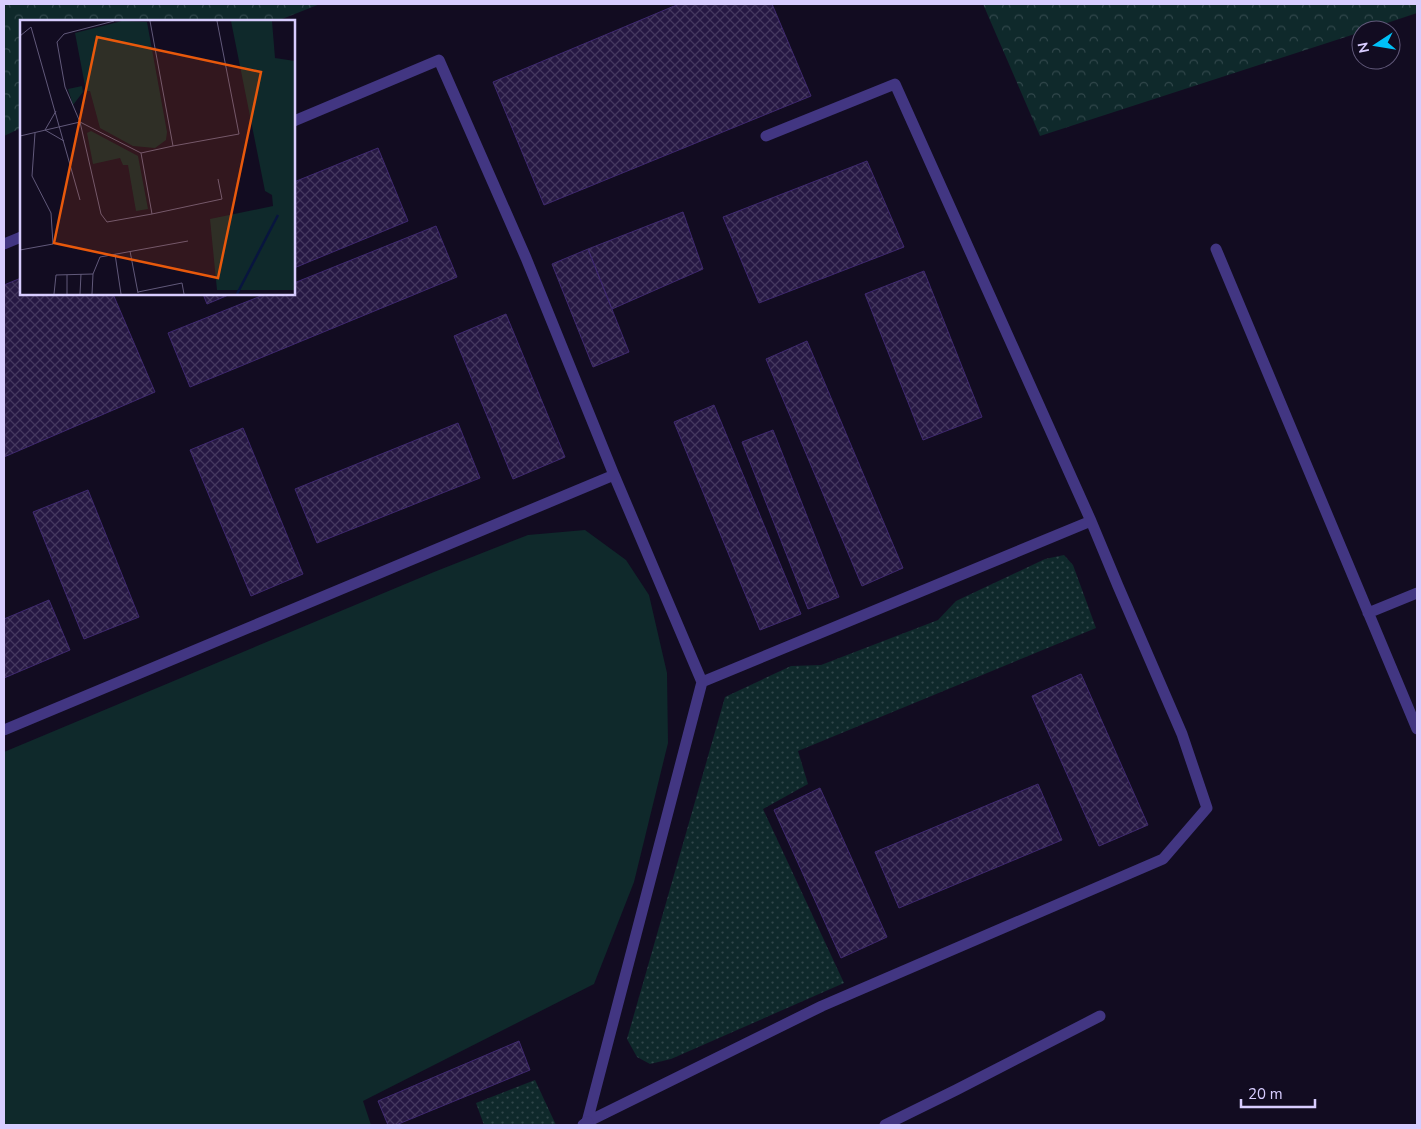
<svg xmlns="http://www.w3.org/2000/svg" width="1421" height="1129" viewBox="0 0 1421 1129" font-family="'Nunito Sans',sans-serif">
<defs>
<pattern id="grass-dots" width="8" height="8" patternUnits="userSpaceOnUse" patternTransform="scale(1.25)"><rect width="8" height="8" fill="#0f292b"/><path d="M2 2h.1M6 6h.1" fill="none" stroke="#31474b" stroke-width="1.8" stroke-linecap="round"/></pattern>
<pattern id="forest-crowns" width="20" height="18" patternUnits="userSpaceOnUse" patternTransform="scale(1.25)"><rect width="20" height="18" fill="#0f292b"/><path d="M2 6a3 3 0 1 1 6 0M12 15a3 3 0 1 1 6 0" fill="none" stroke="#31474b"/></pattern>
<pattern id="building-cross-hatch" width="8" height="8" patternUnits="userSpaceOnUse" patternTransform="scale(1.25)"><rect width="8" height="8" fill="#261843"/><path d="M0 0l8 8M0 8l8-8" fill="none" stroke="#45385f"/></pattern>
</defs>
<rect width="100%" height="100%" fill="#120c21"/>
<path fill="url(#grass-dots)" d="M1064 555 1073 565 1096 628 798 751 808 784 763 809 844 983 671 1059 650 1064 637 1057 627 1039 725 697 791 666 821 665 938 620 956 601 1045 559Z
M535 1080 556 1125H484L476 1103Z"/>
<path fill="url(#forest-crowns)" d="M4 4H320L277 21H21V128L4 136Z
M983 4H1417V13L1366 30H1361V32L1040 136Z"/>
<path fill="#0f292b" d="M585 530 626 560 649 595 667 673 668 743 634 882 594 984 363 1101 371 1125H4V752L434 572 528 535Z"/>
<path fill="url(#building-cross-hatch)" stroke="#3f296f" d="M679 4H772L811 96 544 205 493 82Z
M378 148 408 221 294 268V182Z
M867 161 904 247 759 303 723 217Z
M683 212 703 269 612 309 588 249Z
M436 226 457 277 190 387 168 333 266 294H294V283Z
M588 249 629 352 593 367 552 264Z
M924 271 982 417 923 440 865 294Z
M21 278V294H113L155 392 4 457V285Z
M203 294H231L207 304Z
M506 314 565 457 513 479 454 336Z
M807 341 903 568 862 586 766 359Z
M714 405 801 614 760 630 674 422Z
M458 423 480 478 317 543 295 489Z
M243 428 303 574 251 596 190 450Z
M773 430 839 597 808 609 742 442Z
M88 490 139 617 84 639 33 512Z
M49 600 70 650 4 678V619Z
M1081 674 1148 825 1099 846 1032 696Z
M1038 784 1062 840 899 908 875 852Z
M820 788 887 937 841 958 774 810Z
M519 1041 530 1070 396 1125H388L378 1101Z"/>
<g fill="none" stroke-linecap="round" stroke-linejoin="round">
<path stroke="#423682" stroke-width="11" d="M294 121 439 60 526 258 614 475
M766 136 895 84 1091 521
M4 244 21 237
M1216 249 1417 729
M1368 613 1417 593
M4 730 614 475 702 682 587 1122
M583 1125 587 1122 822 1006 1163 859 1207 808 1182 734 1118 586 1091 521 702 682
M885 1125 956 1090 1100 1016"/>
<path stroke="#423682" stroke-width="12" d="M587 1122 588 1125"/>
</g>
<g transform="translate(20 20)">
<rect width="275" height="275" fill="#120c21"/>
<path d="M62 66 63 72 53 85 48 69ZM71 111 118 136 128 189 116 191 108 145H103L100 138 73 144 67 113Z" fill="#0f292b"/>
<path d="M211 1H252L255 38 275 41V270H197L190 199 253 186 252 175 245 171Z" fill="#0f292b"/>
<path d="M102 1 127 2 147 112 146 120 135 128 113 126 80 108 70 71H66L55 13Z" fill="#0f292b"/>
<path fill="none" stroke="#08153f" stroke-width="2.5" d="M217 274 258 195"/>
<path fill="none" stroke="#61597a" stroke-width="1" d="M94 1 44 14 37 22 45 67 60 102 81 194 87 202 132 194 121 133M0 16 11 7 60 180M36 91 25 110 44 121M60 102 121 133 153 126 130 1M0 116 60 102M153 126 219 114 197 1M132 194 202 179 198 159M0 230 33 224 31 193 12 156 15 113M110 231 118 273M95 234 101 274M118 272 162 263 164 274M34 274 36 255 73 254M47 274V255M60 274 61 254M72 274 73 254 80 237 168 221"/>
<path fill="#e8590c" fill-opacity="0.15" stroke="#e8590c" stroke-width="2.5" d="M77 17 241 52 198 258 34 223Z"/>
<rect width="275" height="275" fill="none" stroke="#d8cdff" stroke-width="2.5"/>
</g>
<rect width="1421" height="1129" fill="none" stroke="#d8cdff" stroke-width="10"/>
<g transform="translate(1376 45) rotate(258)"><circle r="24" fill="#120c21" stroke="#61597a"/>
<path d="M0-4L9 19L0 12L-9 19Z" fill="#00c1f8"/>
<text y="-8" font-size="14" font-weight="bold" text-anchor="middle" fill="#d8cdff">N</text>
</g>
<path d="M1241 1099v8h74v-8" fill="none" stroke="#d8cdff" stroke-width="2.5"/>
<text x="1248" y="1099" font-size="15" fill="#d8cdff" stroke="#120c21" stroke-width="4" paint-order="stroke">20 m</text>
</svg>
